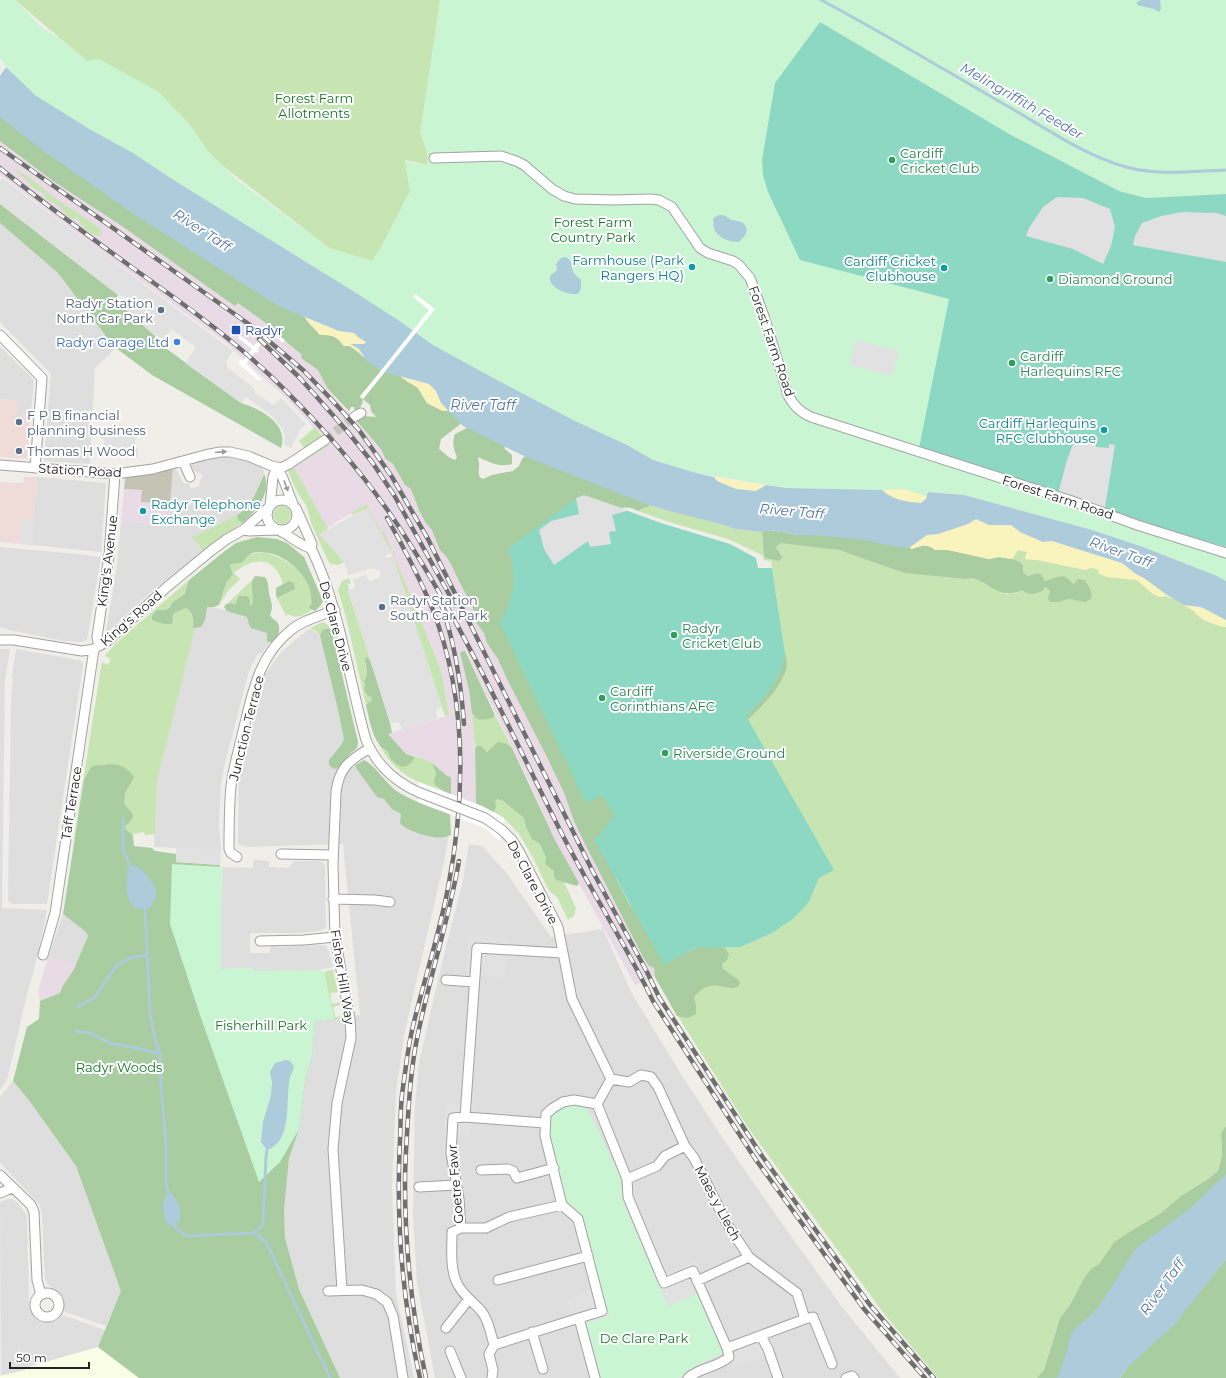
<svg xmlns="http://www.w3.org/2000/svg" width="1226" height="1378" viewBox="0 0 1226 1378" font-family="Montserrat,sans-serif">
<rect width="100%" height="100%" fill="#f0eee8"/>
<path fill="#dfdede" d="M0 223 58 273 105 336 116 348 95 368 90 463 89 464 44 461 51 374 0 322Z
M0 346 34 380 31 415 23 414V419L16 418 17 401 0 399Z
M221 456 236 457 256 463 263 468 264 472 258 490 248 505 240 514 191 538 198 543 202 551 148 595 108 632 106 631 117 565 121 521 168 525 173 468 175 467 184 484 189 483 190 488 198 487 203 474 197 473 193 469 191 463Z
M37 477 106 483 101 552 32 545Z
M0 547 77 554 101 557 87 640 81 642 64 641 9 630 0 627Z
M200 604 257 618 275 632 264 651 262 653 257 655 249 671 225 763 221 784 219 825 221 850 154 847 157 781Z
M309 629 324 636 349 744 363 777 383 797 449 834 444 862 404 1035 396 1092 392 1187 396 1294 414 1378H340L299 1289 285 1238 284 1210 289 1158 299 1129 305 1081 312 1056 315 1020 360 1015 343 844 247 847 238 844 239 778 265 675 281 652Z
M0 649H10L5 681 2 908 47 910 38 954 26 999 7 1080 0 1090Z
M16 649 79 660 82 662 83 665 47 904H12L8 901 11 696 13 680 12 676Z
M469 844 482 846 506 872 551 937 603 929 631 992 681 1074 722 1137 771 1208 842 1307 900 1378H435L417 1282 413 1214 415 1104 419 1062 444 955 463 880Z
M253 860 269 861V867L289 868 292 863 295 861H320L324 863 325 867 326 928 320 931 301 933H250V953H270V949L272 946 276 945 277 947 295 946 321 945 326 946 329 951 333 967 312 971H253V968L221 969V899L223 867 253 868Z
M63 914 86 932 88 936 76 964 48 958Z
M13 1081 28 1099 76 1166 121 1291 106 1326 63 1311 64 1307 63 1297 47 1283 45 1279 42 1214 39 1204 0 1163V1097Z
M8 1199H12L16 1201 27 1215 29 1306 30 1311 34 1317 42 1322H49L58 1319 62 1315 105 1330 98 1347 25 1368V1370L1 1376 0 1202Z"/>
<path fill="#efdcd9" d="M0 399 17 401 16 418 22 419 23 414 31 415 27 459 0 457Z
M24 477H37L32 545 0 542V482L23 483Z"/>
<path fill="#e9dbe5" d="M0 137 235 306 238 303 268 325 267 326 334 383 328 390 382 449 413 491 437 535 658 975 635 985 556 842 532 788 465 651 474 724 476 804 451 795V777L447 776 432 763 421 758 406 754 387 734 449 715 441 670 384 532H382L366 504 327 528 294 467 330 445 315 427 314 428 288 400 225 342 101 252 0 175Z
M124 489 142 490V502L170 504 168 525 121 521Z
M48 958 76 964 74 969 62 987 60 993 40 1001 38 991Z"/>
<path fill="#fafde5" d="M98 1347 139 1378H0V1376L25 1370V1368Z"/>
<path fill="#c3c4b4" d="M173 468 170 504 141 502 142 490 124 489 125 479 128 477Z"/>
<path fill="#c7e5b3" d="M15 0H440L427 153V165L405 160 410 191 381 248 372 261 329 248 87 61Z
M14 169C29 175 42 188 54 197 68 208 84 216 98 227L102 232 99 236C91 235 80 226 78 218L71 219 68 217 59 206 46 199 43 196 46 195 32 187 27 180 14 170Z
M315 427 322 436 304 448 299 441Z
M327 442 330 445 294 467 328 529 320 534 344 562 339 565 331 564 328 561 311 523 307 507 295 488 288 471 289 468Z
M366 504 382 532 384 531 441 670 449 715 445 716 442 707 393 556 367 508 353 515 351 513Z
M649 505 721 524 735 529 762 532C764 541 762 550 765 558L780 560 782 555 776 547 781 542 839 550 904 573 965 579H975L982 581 991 587 1007 594 1016 593 1022 590 1045 587 1050 591 1059 602 1069 599 1074 600V584L1055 579 1045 581 1041 574 1037 573 1028 576 1023 572 1018 561 1012 559 1018 550 1027 552 1025 559 1037 560 1086 570 1089 568C1093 568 1097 568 1099 571L1098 573 1107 577 1137 580 1153 594 1160 597 1165 596 1174 599 1194 611C1200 621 1215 625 1226 627V1126L1221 1133 1222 1156 1218 1171 1208 1179 1181 1196 1161 1213 1129 1232 1114 1242 1099 1264 1091 1269 1084 1278 1070 1305 1060 1318 1044 1370 1037 1378H938L885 1315 749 1129 684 1026 655 977 719 946 741 947 772 933 793 919 809 902 819 878 746 716 784 660 785 653 771 561 764 560 762 555 728 539 669 522 638 511 644 508 649 507Z
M273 515a9 9 0 1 1 18 0a9 9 0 1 1-18 0Z
M237 515 238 520 242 523 202 551 198 543 191 538Z
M264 552C285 558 308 572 311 596 312 601 309 604 309 608L312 610C304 615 297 620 288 614L286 616 277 598 295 589 286 582 283 584C275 555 253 557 234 573L240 579 228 591 219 605 227 581 233 575 230 565 232 564 241 563 251 554Z
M349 578 351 583 348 584 349 590 348 591 371 662 368 659 365 663 372 700 366 705 346 617 338 590 342 581Z
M189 580C186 595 183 592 174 602 170 605 169 608 164 610L174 619V613L186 608C193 613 193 619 193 627L195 628 157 781 155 834 145 835 144 832 133 834 134 846 74 839 101 667 102 662 108 665 111 659 105 656 115 644Z
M252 580C251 589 254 596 253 605L250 606 251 602 249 598 237 601 235 606 231 603H228Z
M323 622 328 625 332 632 330 629 322 631 320 635 317 632 310 628Z
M472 713 477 719 493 717 494 713 512 748 507 744 487 752 480 745 475 746Z
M377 740 384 750 409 765 415 757 421 758 432 763 436 774 434 781 439 788 446 793C414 781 392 773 377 740Z
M496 799 503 801 524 818 526 827 532 838 540 844 546 858 545 864 554 871 561 882H564L576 908 574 916 568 920 557 897 549 891 531 854 519 834 504 818 494 812C496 807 494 803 496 799Z
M333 970 338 992 330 993 332 1004 340 1002V1005L333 1007 335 1017 343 1016V1018L334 1019 324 974 326 971Z"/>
<path fill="#a9cca0" d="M0 103 301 312 308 322 320 335C334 335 336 336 344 346H350L359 351 362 356 368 359 381 371 360 396 363 399 385 372 390 371 398 372 401 377 418 388 427 403 443 411 454 410 462 423 441 439 439 449C445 453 448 458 455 460L457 457C453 448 452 443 455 434L465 429 473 420 508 443 504 448 512 455V464C500 468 489 462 478 457 478 460 480 464 479 467 479 473 477 476 483 479L492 475 513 471 519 466 522 459 529 452 649 503V507L644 508 638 511C632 508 627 506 620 509L783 651C800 673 757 711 742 725L616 879 630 905 641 917 685 953 698 947 719 946 726 949 729 954 727 960 722 964 723 969 740 981 739 986C728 992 720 983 710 986 703 987 698 993 694 997L696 1006V1014L688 1018 677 1016 655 977 654 968 649 966 643 957 585 844 574 821 565 795 548 759 507 679 498 659 487 643 484 633 475 621V612L456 575 452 566 446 556 440 550 432 530 426 523 419 510 411 489 405 485 393 464 385 458 381 449 355 419 363 416 376 417 371 411 370 405 363 399 362 404 357 412 355 411 354 407H351L349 411 328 389 318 370 301 358 302 355 267 326V324L238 303 235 306 119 224 53 181 0 141Z
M0 204 118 295 115 300 156 337 160 344 241 403C260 409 289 423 281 448L152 375 116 348 105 336V335L58 273 0 223Z
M264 474C273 492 255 513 242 523L238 520 237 515C251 508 258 489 264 474Z
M770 530 798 535 805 531 905 544 912 549C920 546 928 543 935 550H948L989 559 999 557 1012 559 1018 561 1023 565V572L1028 576 1037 573 1041 574 1045 581C1057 578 1063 571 1072 583L1074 584 1078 579 1084 580C1089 586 1093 591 1091 599L1085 602 1069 599 1059 602H1050L1048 598 1050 591 1045 587 1043 591C1034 594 1029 596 1022 590 1011 596 999 593 989 586 984 583 980 580 975 579 972 578 968 579 965 579L904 573 839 550 781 543 776 547 782 556 780 561 765 558C762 550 764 541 762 532Z
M257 537 277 539 287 543 304 557 323 601 321 605 315 611 309 608C309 606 310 605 311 603 312 599 310 591 309 587 301 567 275 547 252 553 248 555 244 561 241 563L232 564 230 565 233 575 227 581 219 605 214 607H207L205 620 201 627 193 628C193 620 194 613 186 608L174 613 172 624H164L152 620V616L157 610H164L169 608 172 603 185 593 189 580 225 551 236 543Z
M255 576 265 577C269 583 268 587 269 593 271 603 274 605 270 615 272 619 274 619 277 622 281 626 279 639 274 641 272 643 270 642 267 642V633L251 628 249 624 247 617 227 611 224 607 226 604 231 603 235 605 239 596H246C250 598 251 601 250 606L252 605C255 594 248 584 255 576Z
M289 581 294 583 295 589 277 598 276 595V588L283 584Z
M325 629H330L332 632 358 742 357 748C354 751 351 752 349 755 343 760 344 767 334 769L329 765V760L342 744 344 739 339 714 320 635 322 631Z
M465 651 494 713V717C487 720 484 720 477 719L472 713 469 690 460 652Z
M367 657 371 662 390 723 392 733 388 734 406 754 415 757C413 760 411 764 408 765 400 771 389 759 388 752 372 743 370 721 366 705L372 700 371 697C366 695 365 692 364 687L366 686 364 681C370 673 365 667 365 658Z
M498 742 507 744 512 748 556 842 579 883 577 886 556 880 554 876V871L545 864 546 858 540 844 532 839 526 827 524 818 503 801 497 799 495 802 496 807 494 812 476 804 475 747 480 745 487 752Z
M364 760C374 764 387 785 398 792 414 802 433 808 450 814L451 835C449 835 446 837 445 837 435 840 406 831 400 823L401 814 392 809 384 799 377 797 356 768V765Z
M432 763 447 776 451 777V795L446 793 435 785 434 781 436 774Z
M110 764C122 765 126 767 134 777L125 793 124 804C132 814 139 815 125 826L126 830 132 834 134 846 152 848 155 851 176 854V862L220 865V870L201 968 310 1015 334 1019 315 1021 312 1056 305 1081 299 1129 289 1158 284 1210 285 1238 299 1289 340 1378H139L98 1347 121 1291 76 1166 28 1099 13 1081 27 1027 39 1019 40 1001 60 993 62 987 74 969 88 936 86 932 63 914 84 780 91 767C97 764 103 766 110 764Z
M1226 1126V1182L1061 1378H1037L1044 1370 1060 1318 1070 1305 1084 1278 1091 1269 1099 1264 1114 1242 1129 1232 1161 1213 1181 1196 1208 1179 1218 1171 1222 1156 1221 1133Z
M1226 1259V1378H1120L1126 1369 1206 1284Z"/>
<path fill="#f9f3bd" d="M305 317 339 331 354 333 358 337 366 341 364 344 351 343 350 344 359 349 363 356 350 346H344C336 336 333 335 320 335Z
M401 377 429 384 436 391 441 403 448 410 443 411 427 403 418 388 408 382Z
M714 477 766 485C763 487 759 491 755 491 742 492 721 487 714 477Z
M903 489 927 496 926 499 921 504C907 502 892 500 882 490Z
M976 519 981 522 1003 526 1011 525 1020 532 1043 542 1052 541 1122 563 1136 574 1144 578 1174 599 1165 596 1160 597 1153 594 1137 580 1107 577 1098 573 1099 571C1097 568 1092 568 1089 568L1086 570 1038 560 1025 559 1027 552 1018 550 1012 559 999 557 989 559 948 550H935C928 543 920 546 912 549L910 547 927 535 938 534 968 524 973 520Z
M1184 605C1202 607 1210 610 1226 620V627L1219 626 1203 619 1196 614 1194 611Z"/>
<path fill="#caf5d2" d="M0 0H15L41 27 59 38 87 61 99 59 159 92 191 126 207 150 237 180 329 248 372 261 381 248 410 191 405 160 415 164 427 165V153L420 133 440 0H1226V194L1146 198 1119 191 1011 135 820 22 797 54 800 260 949 299 919 448 1102 515 1226 558V581L1174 559 1092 530 964 495 929 492 927 496 903 489 882 490 786 488 696 473 653 460 627 445 575 421 495 379 433 345 398 320 353 291 172 179 133 153 91 130 35 95 19 80 0 59Z
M172 864 223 867 221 899V969L253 968V971L323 970 324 974 334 1019 315 1021 312 1056 305 1081 299 1129 280 1162 259 1182 200 1015 170 924Z
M576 1105 585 1108 589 1112 619 1174 621 1184 623 1202 668 1306 697 1293 723 1354 697 1365 680 1378H601L586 1323 609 1316 583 1219C578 1211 569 1208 565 1199 561 1188 559 1176 556 1166 549 1139 537 1111 576 1105Z"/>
<path fill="#8dd8c3" d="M820 22 1011 135 1119 191 1146 198 1226 194V547L1161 528 1104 508 919 448 949 299 800 260 768 192 763 175 762 160 775 83Z
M584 495 661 523 730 544 756 558 758 568H772L785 653C781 679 765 699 746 716L834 870 819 878 809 902 800 912 793 919 772 933 741 947 695 948 664 965 595 841 614 815 602 795 586 803 500 623C516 592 516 581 509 548L578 497Z"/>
<path fill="#e1e1e1" d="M2 178 233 351 226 361 228 368 254 388 255 393 272 404H275L281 398 306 424 300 430 291 448 284 445 285 438 283 429 270 414 246 397 241 403 185 363 196 347 171 329 160 344 156 337 122 306 128 298 118 295 0 204V180Z
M1057 197 1083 198 1110 209 1115 227 1111 246 1103 264 1073 249 1026 236 1029 228 1043 207Z
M1182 212 1217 213 1226 216V262L1133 245 1135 236 1142 223 1161 216Z
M856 340 899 351 892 376 850 365Z
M101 431 136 432 135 447 138 448V457L104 455V439H101Z
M1075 439 1096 442V447L1109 448V444L1115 445 1105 508 1058 494 1067 460Z
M584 495 625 509 627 511 612 515 616 531 609 532 611 544 590 547 588 541 554 565 544 549 539 530 551 521 579 514 576 498Z
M367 508 392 552 385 556 387 558 393 556 442 707 436 710 437 718 402 730 399 722 390 723 348 590 355 588 353 579 366 575 369 581 379 578 381 573 380 571 372 568 348 575 344 562 319 534Z
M21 518 34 520 32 545 19 544Z
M176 848 221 850 220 865 176 862Z
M468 935 508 938 505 977 465 975Z
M446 1103 473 1104 470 1137 443 1135Z
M696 1261 708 1289 668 1307 656 1278Z
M601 1287 609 1317 574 1326 567 1299Z
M767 1329 776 1353 729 1369 719 1345Z"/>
<path fill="#adcbda" d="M1141 0H1160L1161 9 1159 12 1154 9 1137 5V2Z
M6 67 35 95 91 130 133 153 172 179 353 291 398 320 433 345 495 379 575 421 627 445 653 460 696 473 714 477 717 481 736 489 756 491 766 485 786 488 882 490C892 500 907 502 921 503L926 499 928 492 964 495 1092 530 1143 547 1217 576 1226 581V620L1201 607 1184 605 1167 595 1144 578 1136 574 1122 563 1052 541 1043 542 1020 532 1011 525H989L976 519 968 524 938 534 927 535 910 547H898L857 539 826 536 798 535 771 530 762 532 735 529 721 524 677 513 649 505 526 457 463 426 441 403 436 391 429 384 381 371 367 361 359 349 350 344H364L366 342 358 337 354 333 339 331 278 306 138 217 38 147 0 117V76Z
M719 215C726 215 725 216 730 219 734 221 740 221 743 223 751 230 744 238 738 242 730 242 717 238 714 228 713 225 714 221 713 218Z
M565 257C574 260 570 266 574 273 575 275 579 278 581 280V288L578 294C568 295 548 288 550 276L557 270 556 264 561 258Z
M135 865C144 870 155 882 156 893 156 898 153 903 150 908 145 909 139 910 134 907 124 900 126 875 129 866Z
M286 1060 290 1061 294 1066C293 1072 289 1077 289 1083 286 1102 292 1142 267 1150L261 1142 263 1122 271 1095 272 1082 270 1072 275 1063Z
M1226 1174V1259L1175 1324 1126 1369 1120 1378H1057L1060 1373 1072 1332 1098 1308 1136 1248 1188 1210Z
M168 1190C181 1204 185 1210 176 1228L168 1225C161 1214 162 1202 168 1190Z"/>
<path fill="#fff" d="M415 294 435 309 363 399 360 397 429 310 413 297Z
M267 326 285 340 283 343 270 333 258 348 259 350 257 353 255 352 246 364 261 379 259 381 238 363 241 360 243 361 252 349 238 338 240 335 254 346 266 330 265 328Z
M419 782 482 806 504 818 500 841 485 828 418 802Z"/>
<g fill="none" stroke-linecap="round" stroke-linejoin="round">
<path stroke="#adcbda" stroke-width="3" d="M821 0C887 35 951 74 1016 111 1051 132 1087 156 1126 167 1158 176 1194 171 1226 170
M123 819V850L127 858 129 866
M145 909 150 1013 155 1039 160 1054 161 1088 166 1145V1183L168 1193
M78 1007 94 998 117 965 131 958 147 955
M75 1031 90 1033 112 1044 128 1046 160 1054
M175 1224V1227L186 1236 254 1233 263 1224 266 1157 267 1150
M254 1233 266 1242 330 1378"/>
<path stroke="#c7c5c0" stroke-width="9" stroke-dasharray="9 4.5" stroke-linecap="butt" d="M325 440 354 417"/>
<defs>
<path id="street" d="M434 158 501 156 516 161 524 165 552 189 564 196 575 199 614 200 650 199 659 200 672 207 700 248 708 253 733 261 739 265 750 278 765 319 788 395C794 406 800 412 811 417L1069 500 1137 525 1226 553
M0 335 42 378 35 468
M354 417 361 413
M183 461 190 477
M0 465 115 474 153 469 205 455 220 452H230L248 456 272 466 281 468 289 464 325 440
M277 470 282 476 293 504
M267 515a15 15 0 1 1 30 0a15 15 0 1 1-30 0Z
M270 506 273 477 277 468
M296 508 312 544 311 548C340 608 348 676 366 740 376 764 394 781 418 792
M243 530 250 531 277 530
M280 531C289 535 302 547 311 548
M0 640H14L82 651 94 649 109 640 167 587 212 550 227 539 243 530 269 507
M99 646 97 637 109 556 115 474
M502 830 512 840 520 853 558 927 572 999 611 1079 597 1104 627 1179 628 1197 664 1283 693 1271 727 1348 729 1357C717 1368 700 1367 688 1378
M281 854 333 855
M237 857 231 853 229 849C229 828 229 807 231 786 233 769 238 752 242 735 252 696 257 657 291 630 303 620 320 616 335 610
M333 899 375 900 390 902
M260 941 304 940 335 937
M43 955 55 913 94 649
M446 980 474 982
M611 1079 629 1082 641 1075 651 1077 658 1087 685 1146 694 1158 727 1224 749 1257 797 1293 805 1319 727 1348
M465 1117 545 1123
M481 1170 508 1169 513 1171 517 1178 554 1168
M0 1175 31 1205 34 1212 37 1280 41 1295
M627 1179 657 1166 665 1156 685 1146
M419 1187 456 1185
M0 1193 12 1188
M461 1228H486L509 1217 562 1205
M498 1280 588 1256
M697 1281 749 1257
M342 1290 333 1149 337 1103 351 1038 350 1019 335 937 333 864 336 792C339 767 350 760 370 748
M328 1291 362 1290 376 1294 387 1302 393 1316 403 1378
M35 1305a12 12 0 1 1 24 0a12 12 0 1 1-24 0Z
M805 1319 813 1317 832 1364
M446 1328 469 1299
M532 1332 543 1369
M761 1336 768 1349 778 1378
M494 1345 579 1318
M450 1351 461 1378
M492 1378 493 1370 489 1354 494 1345C491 1335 489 1321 482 1312 474 1302 461 1294 456 1281 450 1266 452 1248 452 1232L461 1228 459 1199 451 1153 453 1118 465 1117 477 948 562 953
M595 1378 579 1318 602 1311 578 1219 562 1205 545 1136 546 1114 553 1108 563 1102 574 1100 597 1104
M846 1378 852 1376 854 1378"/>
</defs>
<use href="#street" stroke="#a2a2a2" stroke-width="11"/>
<use href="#street" stroke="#fff" stroke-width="9"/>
<defs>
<path id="rail" d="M0 148 250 325 303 370 331 399 359 430 392 477 428 539 593 872 647 972 659 997 762 1156 870 1305 934 1378
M0 168C42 202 86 234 130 266 185 305 239 343 286 391 327 432 365 476 397 524 461 620 508 727 560 830 589 888 625 943 653 1001L756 1160 864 1309 925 1378
M259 339 299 377 347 431 372 462 394 495 455 605
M387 518C403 546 418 575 431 605 467 695 466 795 448 888 439 935 424 980 413 1026 408 1046 406 1067 403 1087 400 1105 401 1123 400 1140 396 1220 402 1300 420 1378
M441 604C455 643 461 682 464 724
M426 1378C412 1314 405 1248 405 1183 405 1167 406 1150 407 1134 409 1099 411 1064 419 1029 431 973 449 918 459 861"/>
</defs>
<use href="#rail" stroke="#6f6f6f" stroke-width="4.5"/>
<use href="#rail" stroke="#fff" stroke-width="3" stroke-dasharray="9" stroke-linecap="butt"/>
<defs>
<path id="street-bridge" d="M418 792 485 818 502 830"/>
</defs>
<use href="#street-bridge" stroke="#a2a2a2" stroke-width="11" stroke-linecap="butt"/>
<use href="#street-bridge" stroke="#fff" stroke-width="9"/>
</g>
<defs><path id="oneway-solid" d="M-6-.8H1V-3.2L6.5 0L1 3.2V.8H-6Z"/></defs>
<g fill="#9b9b9b">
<use href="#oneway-solid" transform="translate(221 452) rotate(-5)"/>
<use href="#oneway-solid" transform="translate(286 486) rotate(70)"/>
</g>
<g fill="#2e9e5b" stroke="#fff" stroke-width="1.5">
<circle cx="892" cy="160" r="4"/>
<circle cx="1050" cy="279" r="4"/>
<circle cx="1012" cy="363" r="4"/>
<circle cx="674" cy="635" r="4"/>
<circle cx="602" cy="698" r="4"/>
<circle cx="665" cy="753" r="4"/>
</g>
<g fill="#0f9aa8" stroke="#fff" stroke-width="1.5">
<circle cx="692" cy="267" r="4"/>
<circle cx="944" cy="268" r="4"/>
<circle cx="1104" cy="430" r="4"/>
<circle cx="143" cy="511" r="4"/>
</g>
<g fill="#5c6f8a" stroke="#fff" stroke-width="1.5">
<circle cx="161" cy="310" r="4"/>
<circle cx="19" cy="422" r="4"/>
<circle cx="19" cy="451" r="4"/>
<circle cx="382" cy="607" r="4"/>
</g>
<rect fill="#1a4fb4" stroke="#fff" stroke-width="1.5" x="231" y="325" width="10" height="10" rx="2"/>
<circle fill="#3f7fe0" stroke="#fff" stroke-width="1.5" cx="177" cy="342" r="4"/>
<g text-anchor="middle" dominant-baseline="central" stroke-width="4" stroke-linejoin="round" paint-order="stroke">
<g font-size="13" fill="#167728" stroke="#fff">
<text x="314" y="98">Forest Farm<tspan x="314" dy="15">Allotments</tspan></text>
<text x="593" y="222">Forest Farm<tspan x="593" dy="15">Country Park</tspan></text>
<text x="261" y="1025">Fisherhill Park</text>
<text x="119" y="1067">Radyr Woods</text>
<text x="644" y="1338">De Clare Park</text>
</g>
<g font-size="13" fill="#27864d" stroke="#fff" text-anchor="start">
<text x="900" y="153">Cardiff<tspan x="900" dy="15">Cricket Club</tspan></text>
<text x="1058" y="279">Diamond Ground</text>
<text x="1020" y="356">Cardiff<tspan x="1020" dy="15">Harlequins RFC</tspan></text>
<text x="682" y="628">Radyr<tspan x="682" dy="15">Cricket Club</tspan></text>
<text x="610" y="691">Cardiff<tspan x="610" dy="15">Corinthians AFC</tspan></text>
<text x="673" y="753">Riverside Ground</text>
</g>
<g font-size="13" fill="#0d838f" stroke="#fff" text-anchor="end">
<text x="684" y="260">Farmhouse (Park<tspan x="684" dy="15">Rangers HQ)</tspan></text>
<text x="936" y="261">Cardiff Cricket<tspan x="936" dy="15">Clubhouse</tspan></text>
<text x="1096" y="423">Cardiff Harlequins<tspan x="1096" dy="15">RFC Clubhouse</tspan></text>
<text x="151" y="504" text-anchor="start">Radyr Telephone<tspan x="151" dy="15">Exchange</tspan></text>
</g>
<g font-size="13" fill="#4e5e75" stroke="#fff" text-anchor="start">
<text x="153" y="303" text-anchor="end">Radyr Station<tspan x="153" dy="15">North Car Park</tspan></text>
<text x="27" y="415">F P B financial<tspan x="27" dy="15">planning business</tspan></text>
<text x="27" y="451">Thomas H Wood</text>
<text x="390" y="600">Radyr Station<tspan x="390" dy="15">South Car Park</tspan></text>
</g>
<g font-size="13" fill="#164399" stroke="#fff" text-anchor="start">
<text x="245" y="330">Radyr</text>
</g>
<g font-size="13" fill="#212121" stroke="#fff">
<text transform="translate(772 341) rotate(71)">Forest Farm Road</text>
<text transform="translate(80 470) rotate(3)">Station Road</text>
<text transform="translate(1058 497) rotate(18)">Forest Farm Road</text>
<text transform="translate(107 561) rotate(-83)">King's Avenue</text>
<text transform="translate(131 618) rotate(-41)">King's Road</text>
<text transform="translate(336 626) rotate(75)">De Clare Drive</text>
<text transform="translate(246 728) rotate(-76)">Junction Terrace</text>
<text transform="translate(71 803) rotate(-81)">Taff Terrace</text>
<text transform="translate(533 882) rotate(62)">De Clare Drive</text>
<text transform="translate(343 977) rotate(81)">Fisher Hill Way</text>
<text transform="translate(455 1184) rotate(-95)">Goetre Fawr</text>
<text transform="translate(718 1203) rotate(62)">Maes y Llech</text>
</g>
<g font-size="13" fill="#366cbe" stroke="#fff" text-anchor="end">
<text x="169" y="342">Radyr Garage Ltd</text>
</g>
<g font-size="14" font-style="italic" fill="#5476a9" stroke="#fff">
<text transform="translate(1022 101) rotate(30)">Melingriffith Feeder</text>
<text transform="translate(202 230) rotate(33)">River Taff</text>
<text x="483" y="405">River Taff</text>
<text transform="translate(792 511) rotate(5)">River Taff</text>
<text transform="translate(1121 552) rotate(20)">River Taff</text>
<text transform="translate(1162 1287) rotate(-54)">River Taff</text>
</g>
</g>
<path d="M10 1362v6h79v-6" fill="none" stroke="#212121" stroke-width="2"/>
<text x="16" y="1362" font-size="12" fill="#212121" stroke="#ffffff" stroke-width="3" paint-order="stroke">50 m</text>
</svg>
